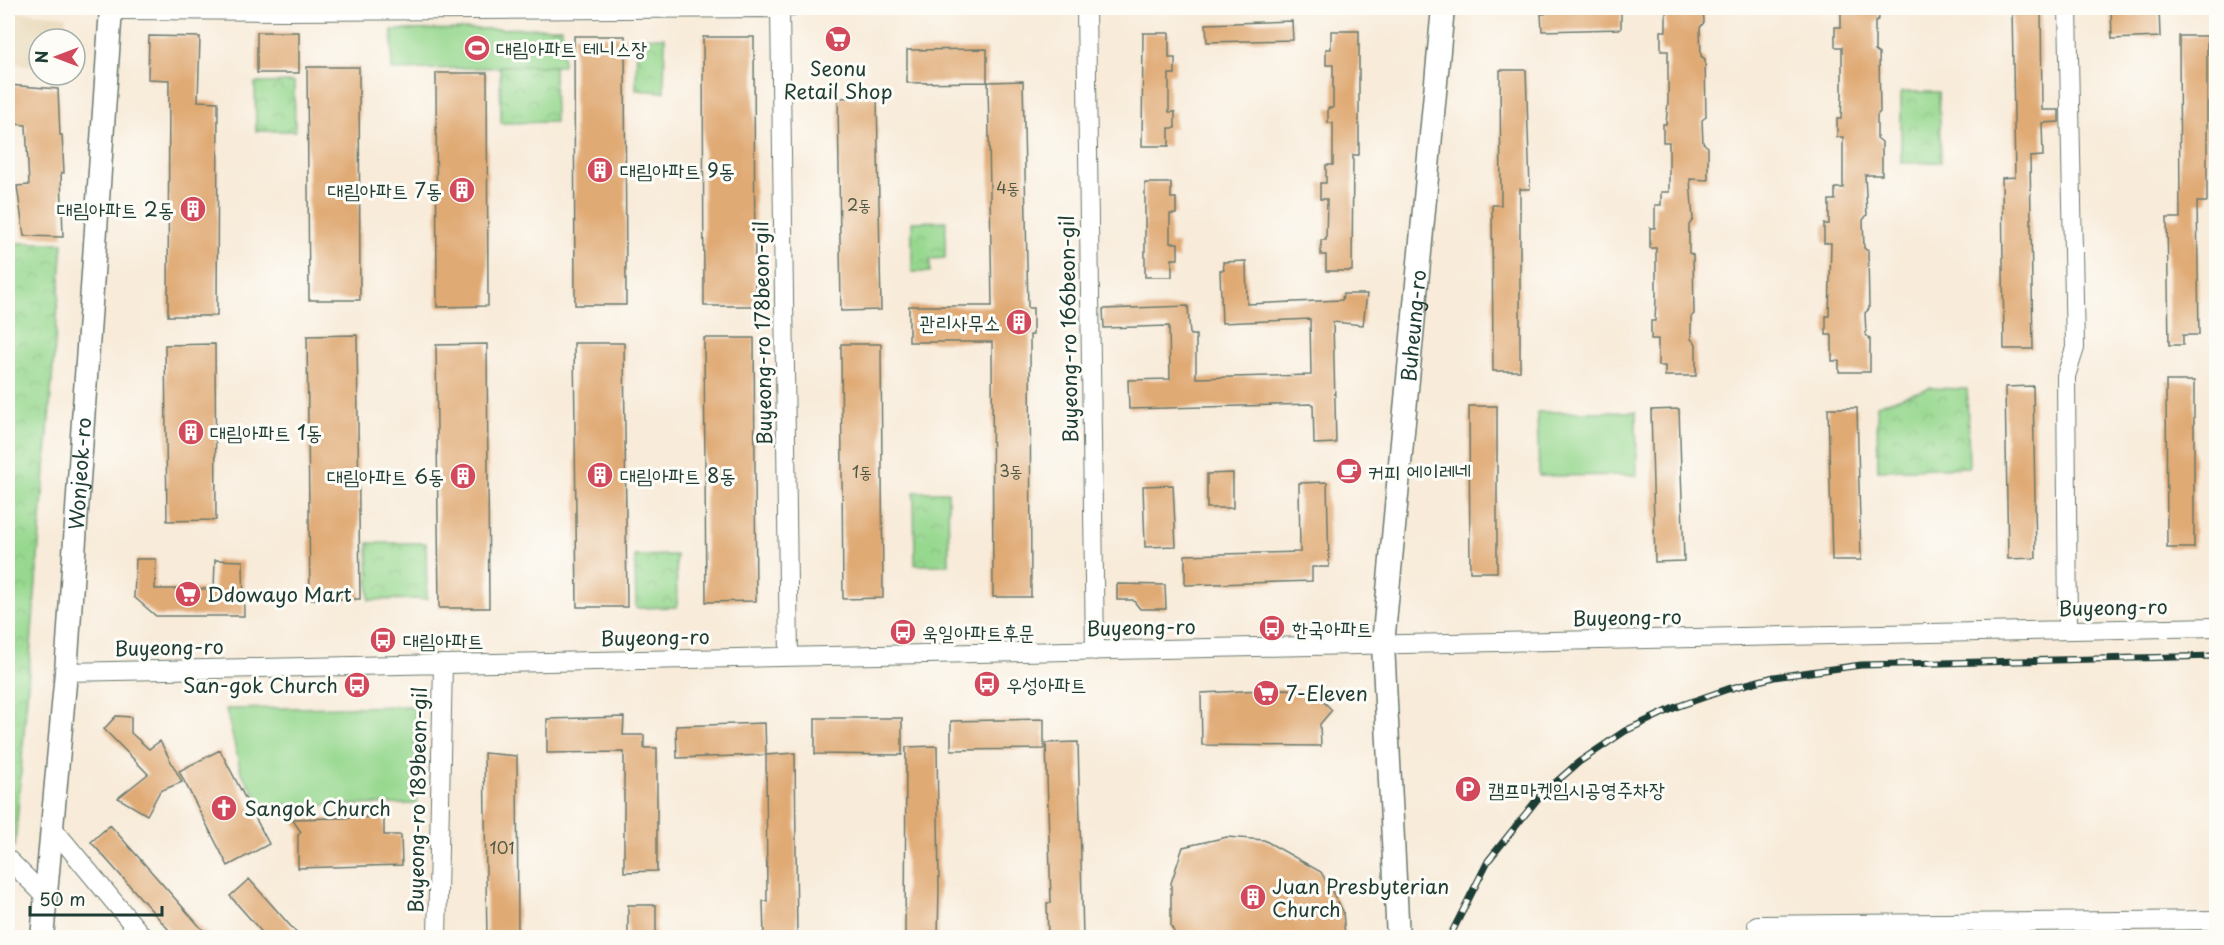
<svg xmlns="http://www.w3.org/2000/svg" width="2224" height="945" viewBox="0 0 2224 945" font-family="'Playpen Sans','Poor Story',sans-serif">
<defs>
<pattern id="park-crowns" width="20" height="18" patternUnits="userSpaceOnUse" patternTransform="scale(1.5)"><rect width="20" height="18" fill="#97d88f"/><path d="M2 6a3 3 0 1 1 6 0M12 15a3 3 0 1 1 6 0" fill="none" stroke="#82ba7c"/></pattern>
</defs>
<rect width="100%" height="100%" fill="#fdfcf7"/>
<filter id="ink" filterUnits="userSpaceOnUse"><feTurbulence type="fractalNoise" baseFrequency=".0167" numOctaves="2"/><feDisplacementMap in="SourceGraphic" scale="12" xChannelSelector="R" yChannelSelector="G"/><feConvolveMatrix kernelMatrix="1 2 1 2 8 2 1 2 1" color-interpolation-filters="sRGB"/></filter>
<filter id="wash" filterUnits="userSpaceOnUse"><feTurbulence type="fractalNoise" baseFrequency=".008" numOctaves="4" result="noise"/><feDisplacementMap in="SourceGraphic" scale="24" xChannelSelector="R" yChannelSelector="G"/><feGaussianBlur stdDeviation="1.35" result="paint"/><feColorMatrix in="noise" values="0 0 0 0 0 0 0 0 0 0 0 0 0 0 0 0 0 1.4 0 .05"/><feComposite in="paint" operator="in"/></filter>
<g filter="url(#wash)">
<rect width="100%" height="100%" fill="#f8ebd9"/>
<path fill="#e9d9ba" d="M8 11 66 16 65 39H39V66L8 63Z"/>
<path fill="#97d88f" stroke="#5b8a62" stroke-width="1.5" d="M562 28 563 66 392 70V30Z
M1537 412H1636L1637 475 1539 476Z
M414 706 417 804 263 806 241 772 226 709Z"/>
<path fill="url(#park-crowns)" stroke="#5b8a62" stroke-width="1.5" d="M665 37 664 92 636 90 637 38Z
M500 66H554L555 122 501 123Z
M294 82 295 131H256L255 83Z
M1901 92H1939L1941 162 1901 163Z
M946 221 945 258 930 259V272H912V222Z
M8 243H63L15 846 8 838Z
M1929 388 1967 389 1969 467 1878 470 1877 405Z
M914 492H948L949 565H915Z
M368 543H426L427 599 369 600Z
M676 555 677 607 636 608 635 556Z"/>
<g id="blocks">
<path fill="#e0aa74" d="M1545 8H1621V29L1542 31 1541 14H1545Z
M1666 8H1703L1704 22 1700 28 1701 56 1705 59 1706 117 1702 120 1703 143 1708 147V180L1690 179 1693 220 1689 225V253L1693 255 1694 314 1691 317V339L1696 344V376H1665V366H1658V339H1651V321H1655L1656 298V248H1650V228H1655V205H1661V192H1669V142H1663V124H1666L1668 101V51H1661V31H1666Z
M1841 8H1878L1879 18 1875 23V51L1879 54 1880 112 1877 115V138L1882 142V175H1865L1867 215 1863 220 1864 248 1868 251 1869 309 1865 313 1866 335 1870 339V372H1839V361H1832V335H1826V316H1829L1831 243H1824V224H1829V200H1835V188H1843V137H1837V119H1841L1842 96V47H1835V27H1841Z
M2012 8H2041L2042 110H2059V122L2042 123 2043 156 2030 157 2033 349H2004L2002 178 2015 177Z
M2111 8H2159L2160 37 2112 39Z
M1292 21 1293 40 1207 42 1206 24Z
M1331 31H1359V155H1353L1352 271H1326V255H1321V240H1326L1327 199H1320V183H1326V165H1333V123H1328V108H1333V65H1326V49H1331Z
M257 32H299V73H257Z
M1143 33H1169V58H1175V74H1169V112H1175V128H1169V146H1142Z
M149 36 200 37 198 101 218 102 217 316H168L169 80 148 79Z
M574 36H625L626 305H575Z
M2179 36H2207V202H2197L2199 335H2183V345H2169L2167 218H2180Z
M703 37H754L755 306H704Z
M987 49V82L907 83V50Z
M307 67H359L360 300H309Z
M1500 70H1526L1530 189H1520V371H1493L1492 205H1501Z
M436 73H487L488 306 437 307Z
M1023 81 1028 308H1033V335H1030L1031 597H993L992 342H909V306H992L988 82Z
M8 85 58 89 60 135H62L64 173H61L63 237 24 236 17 186 29 185 26 125 14 124 8 109Z
M877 97 881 310 841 311 838 98Z
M1145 183H1171V198H1176V214H1170V243H1178V259H1172V277H1145Z
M1246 261 1247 304 1342 300 1343 294H1367L1363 325 1333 322 1336 443 1314 444 1313 404 1129 409 1128 380 1170 379 1169 326 1104 328 1103 309 1188 306 1190 335H1196V378L1311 375 1310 319 1222 323 1220 270H1224L1223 262Z
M357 335 360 599H310L307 336Z
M704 338H754L756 601 706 602Z
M574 343H624L627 607H577Z
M215 344 216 520 167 521 165 345Z
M487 344 489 608H439L436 345Z
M841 344H881L883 598 843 599Z
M2166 381H2194V548H2167Z
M2033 386 2036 558 2008 559 2005 387Z
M1469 406H1497V572H1470Z
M1828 408H1857L1861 560H1832Z
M1679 409 1684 561 1655 562 1651 410Z
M1233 473V508H1207V474Z
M1327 482 1329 567H1312V581L1185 585V555L1300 552 1299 483Z
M1173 485 1176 546 1145 547 1143 486Z
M136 559H156L155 589H214L215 560 243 561 244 616H156L134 597Z
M1117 584 1165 585 1166 609H1140L1133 600H1117Z
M1285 689 1305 691 1325 703 1332 710 1320 724 1321 746 1202 745 1201 693Z
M116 716 131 717V733L149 749 160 741 182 782 160 791 147 815 118 798 148 774 104 729Z
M624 717 623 735H644V748H657V871L624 872V752L547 753V719Z
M815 718H902V755L815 754Z
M1044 719V749L951 750V721Z
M765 723 766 755 677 758 676 726Z
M1078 742 1083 938H1048L1047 903H1051L1046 743Z
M937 746 939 888 938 938H905L906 747Z
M220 750 269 844 228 866 179 771Z
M484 753 517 756 518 938H487Z
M795 753 797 938H764L763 901H767L766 755Z
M384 817V835H401L402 865 298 868V835L301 832 292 819Z
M110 825 210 938H176L91 842Z
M1227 837 1264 840 1321 872 1343 911 1345 938H1177L1171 926V883L1183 847Z
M249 879 301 938H267L230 896Z
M628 905H656V938H628Z"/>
</g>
</g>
<g filter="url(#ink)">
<use href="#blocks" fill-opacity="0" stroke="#6b7a6e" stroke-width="1.5"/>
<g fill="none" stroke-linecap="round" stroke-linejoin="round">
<defs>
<path id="minor" d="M780 8 789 657
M1086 8 1095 651
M2068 8 2075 348 2066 376 2068 630
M111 10 287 11 789 8
M66 672 2216 627
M51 826 144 938
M8 859 45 896
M1757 925 2216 920
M437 938 443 664"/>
<g id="major">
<path id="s1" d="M42 938 66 672 111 8"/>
<path id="s2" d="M1398 938 1383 644 1443 8"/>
</g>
</defs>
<use href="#minor" stroke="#6b7a6e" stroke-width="20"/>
<use href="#major" stroke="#6b7a6e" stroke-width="25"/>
<use href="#minor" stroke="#fff" stroke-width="18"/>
<use href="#major" stroke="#fff" stroke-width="22"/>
<defs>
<path id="rail" d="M1449 938 1488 861 1539 797 1579 762 1625 731 1676 707 1728 689 1774 677 1861 665 2216 656"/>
</defs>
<use href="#rail" stroke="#1f3d34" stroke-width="7"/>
<use href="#rail" stroke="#fdfcf7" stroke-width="4.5" stroke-dasharray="14" stroke-linecap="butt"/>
</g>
</g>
<defs>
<symbol id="supermarket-disc" viewBox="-11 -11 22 22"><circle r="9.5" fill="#d1495b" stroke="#fdfcf7"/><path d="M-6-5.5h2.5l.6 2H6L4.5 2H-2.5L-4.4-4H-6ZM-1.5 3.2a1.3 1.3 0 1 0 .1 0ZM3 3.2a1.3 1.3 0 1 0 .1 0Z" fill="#fff"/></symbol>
<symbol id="stadium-disc" viewBox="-11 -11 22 22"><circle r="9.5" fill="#d1495b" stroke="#fdfcf7"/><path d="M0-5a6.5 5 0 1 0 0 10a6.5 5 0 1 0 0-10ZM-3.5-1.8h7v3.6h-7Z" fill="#fff"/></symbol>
<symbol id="building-disc" viewBox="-11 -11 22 22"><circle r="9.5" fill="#d1495b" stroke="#fdfcf7"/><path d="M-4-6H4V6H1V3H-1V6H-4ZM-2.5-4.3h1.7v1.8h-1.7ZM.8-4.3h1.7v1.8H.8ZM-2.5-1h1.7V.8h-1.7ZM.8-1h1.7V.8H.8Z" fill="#fff"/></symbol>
<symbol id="cafe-disc" viewBox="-11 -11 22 22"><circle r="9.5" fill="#d1495b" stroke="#fdfcf7"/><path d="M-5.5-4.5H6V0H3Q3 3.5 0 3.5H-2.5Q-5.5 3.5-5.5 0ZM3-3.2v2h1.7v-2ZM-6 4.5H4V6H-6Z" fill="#fff"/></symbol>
<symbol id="bus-disc" viewBox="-11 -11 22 22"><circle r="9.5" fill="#d1495b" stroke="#fdfcf7"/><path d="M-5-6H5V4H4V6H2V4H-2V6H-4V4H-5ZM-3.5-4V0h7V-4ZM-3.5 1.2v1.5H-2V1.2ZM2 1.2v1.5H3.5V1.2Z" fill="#fff"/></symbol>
<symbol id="parking-disc" viewBox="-11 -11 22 22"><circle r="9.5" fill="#d1495b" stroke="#fdfcf7"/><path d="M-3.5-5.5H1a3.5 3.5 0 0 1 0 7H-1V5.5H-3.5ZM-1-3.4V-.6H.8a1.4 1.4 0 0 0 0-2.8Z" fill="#fff"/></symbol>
<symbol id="church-disc" viewBox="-11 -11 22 22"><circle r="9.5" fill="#d1495b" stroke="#fdfcf7"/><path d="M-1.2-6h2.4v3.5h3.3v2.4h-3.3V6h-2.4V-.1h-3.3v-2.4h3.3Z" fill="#fff"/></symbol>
</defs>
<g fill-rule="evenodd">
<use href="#supermarket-disc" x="823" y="24" width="30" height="30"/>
<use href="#stadium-disc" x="462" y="33" width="30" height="30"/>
<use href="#building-disc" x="585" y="155" width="30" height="30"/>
<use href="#building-disc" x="447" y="175" width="30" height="30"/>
<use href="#building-disc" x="178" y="194" width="30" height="30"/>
<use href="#building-disc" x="1004" y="307" width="30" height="30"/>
<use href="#building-disc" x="176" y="417" width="30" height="30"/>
<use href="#cafe-disc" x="1334" y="456" width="30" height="30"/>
<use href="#building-disc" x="585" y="460" width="30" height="30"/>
<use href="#building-disc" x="448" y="461" width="30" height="30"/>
<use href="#supermarket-disc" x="173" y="579" width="30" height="30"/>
<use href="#bus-disc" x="1257" y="613" width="30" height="30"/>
<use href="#bus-disc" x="888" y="617" width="30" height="30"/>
<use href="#bus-disc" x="368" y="625" width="30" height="30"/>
<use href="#bus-disc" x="972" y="669" width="30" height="30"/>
<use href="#bus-disc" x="342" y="670" width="30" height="30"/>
<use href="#supermarket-disc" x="1251" y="678" width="30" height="30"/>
<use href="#parking-disc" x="1453" y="774" width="30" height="30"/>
<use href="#church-disc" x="209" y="793" width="30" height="30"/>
<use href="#building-disc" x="1238" y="882" width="30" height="30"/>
</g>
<g text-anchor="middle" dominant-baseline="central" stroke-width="6" stroke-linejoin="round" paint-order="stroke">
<g font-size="16" fill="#4f5844">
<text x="1008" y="187">4동</text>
<text x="859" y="204">2동</text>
<text x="1011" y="470">3동</text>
<text x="862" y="471">1동</text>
<text x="502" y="847">101</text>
</g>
<g font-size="20" fill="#1f3d34" stroke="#fdfcf7" text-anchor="start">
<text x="496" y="48">대림아파트 테니스장</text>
<text x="838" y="68" text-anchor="middle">Seonu<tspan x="838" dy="23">Retail Shop</tspan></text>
<text x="620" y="170">대림아파트 9동</text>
<text x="442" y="190" text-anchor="end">대림아파트 7동</text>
<text x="174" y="209" text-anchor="end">대림아파트 2동</text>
<text x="1000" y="322" text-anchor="end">관리사무소</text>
<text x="210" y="432">대림아파트 1동</text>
<text x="1368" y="471">커피 에이레네</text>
<text x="620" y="475">대림아파트 8동</text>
<text x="444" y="476" text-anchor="end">대림아파트 6동</text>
<text x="207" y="594">Ddowayo Mart</text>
<text x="1292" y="628">한국아파트</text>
<text x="922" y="632">욱일아파트후문</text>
<text x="403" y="640">대림아파트</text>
<text x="1006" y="684">우성아파트</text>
<text x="338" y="685" text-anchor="end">San-gok Church</text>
<text x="1286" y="693">7-Eleven</text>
<text x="1488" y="789">캠프마켓임시공영주차장</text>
<text x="244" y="808">Sangok Church</text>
<text x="1272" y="886">Juan Presbyterian<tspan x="1272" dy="23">Church</tspan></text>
</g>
<g font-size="20" fill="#1f3d34" stroke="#fdfcf7">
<text stroke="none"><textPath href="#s2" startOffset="614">Buheung-ro</textPath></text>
<text transform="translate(1068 329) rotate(-91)">Buyeong-ro 166beon-gil</text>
<text transform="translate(762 333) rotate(-91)">Buyeong-ro 178beon-gil</text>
<text stroke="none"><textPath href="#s1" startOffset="466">Wonjeok-ro</textPath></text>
<text transform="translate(2113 607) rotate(-1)">Buyeong-ro</text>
<text transform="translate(1627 617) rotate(-1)">Buyeong-ro</text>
<text transform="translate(1141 627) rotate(-1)">Buyeong-ro</text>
<text transform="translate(655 637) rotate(-1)">Buyeong-ro</text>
<text transform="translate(169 647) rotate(-1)">Buyeong-ro</text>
<text transform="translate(417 800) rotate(-89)">Buyeong-ro 189beon-gil</text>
</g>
</g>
<rect width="2224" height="945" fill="none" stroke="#fdfcf7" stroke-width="30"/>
<g transform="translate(57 57) rotate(270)"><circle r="28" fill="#fdfcf7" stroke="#a4b0a9" stroke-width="1.5"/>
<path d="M0-4.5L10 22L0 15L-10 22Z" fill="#d1495b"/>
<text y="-9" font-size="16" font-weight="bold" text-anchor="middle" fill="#1f3d34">N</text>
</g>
<path d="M30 906v9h132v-9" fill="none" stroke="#1f3d34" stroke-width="3"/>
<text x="39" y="906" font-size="18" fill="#1f3d34" stroke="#fdfcf7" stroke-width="4.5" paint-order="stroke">50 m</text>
</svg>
